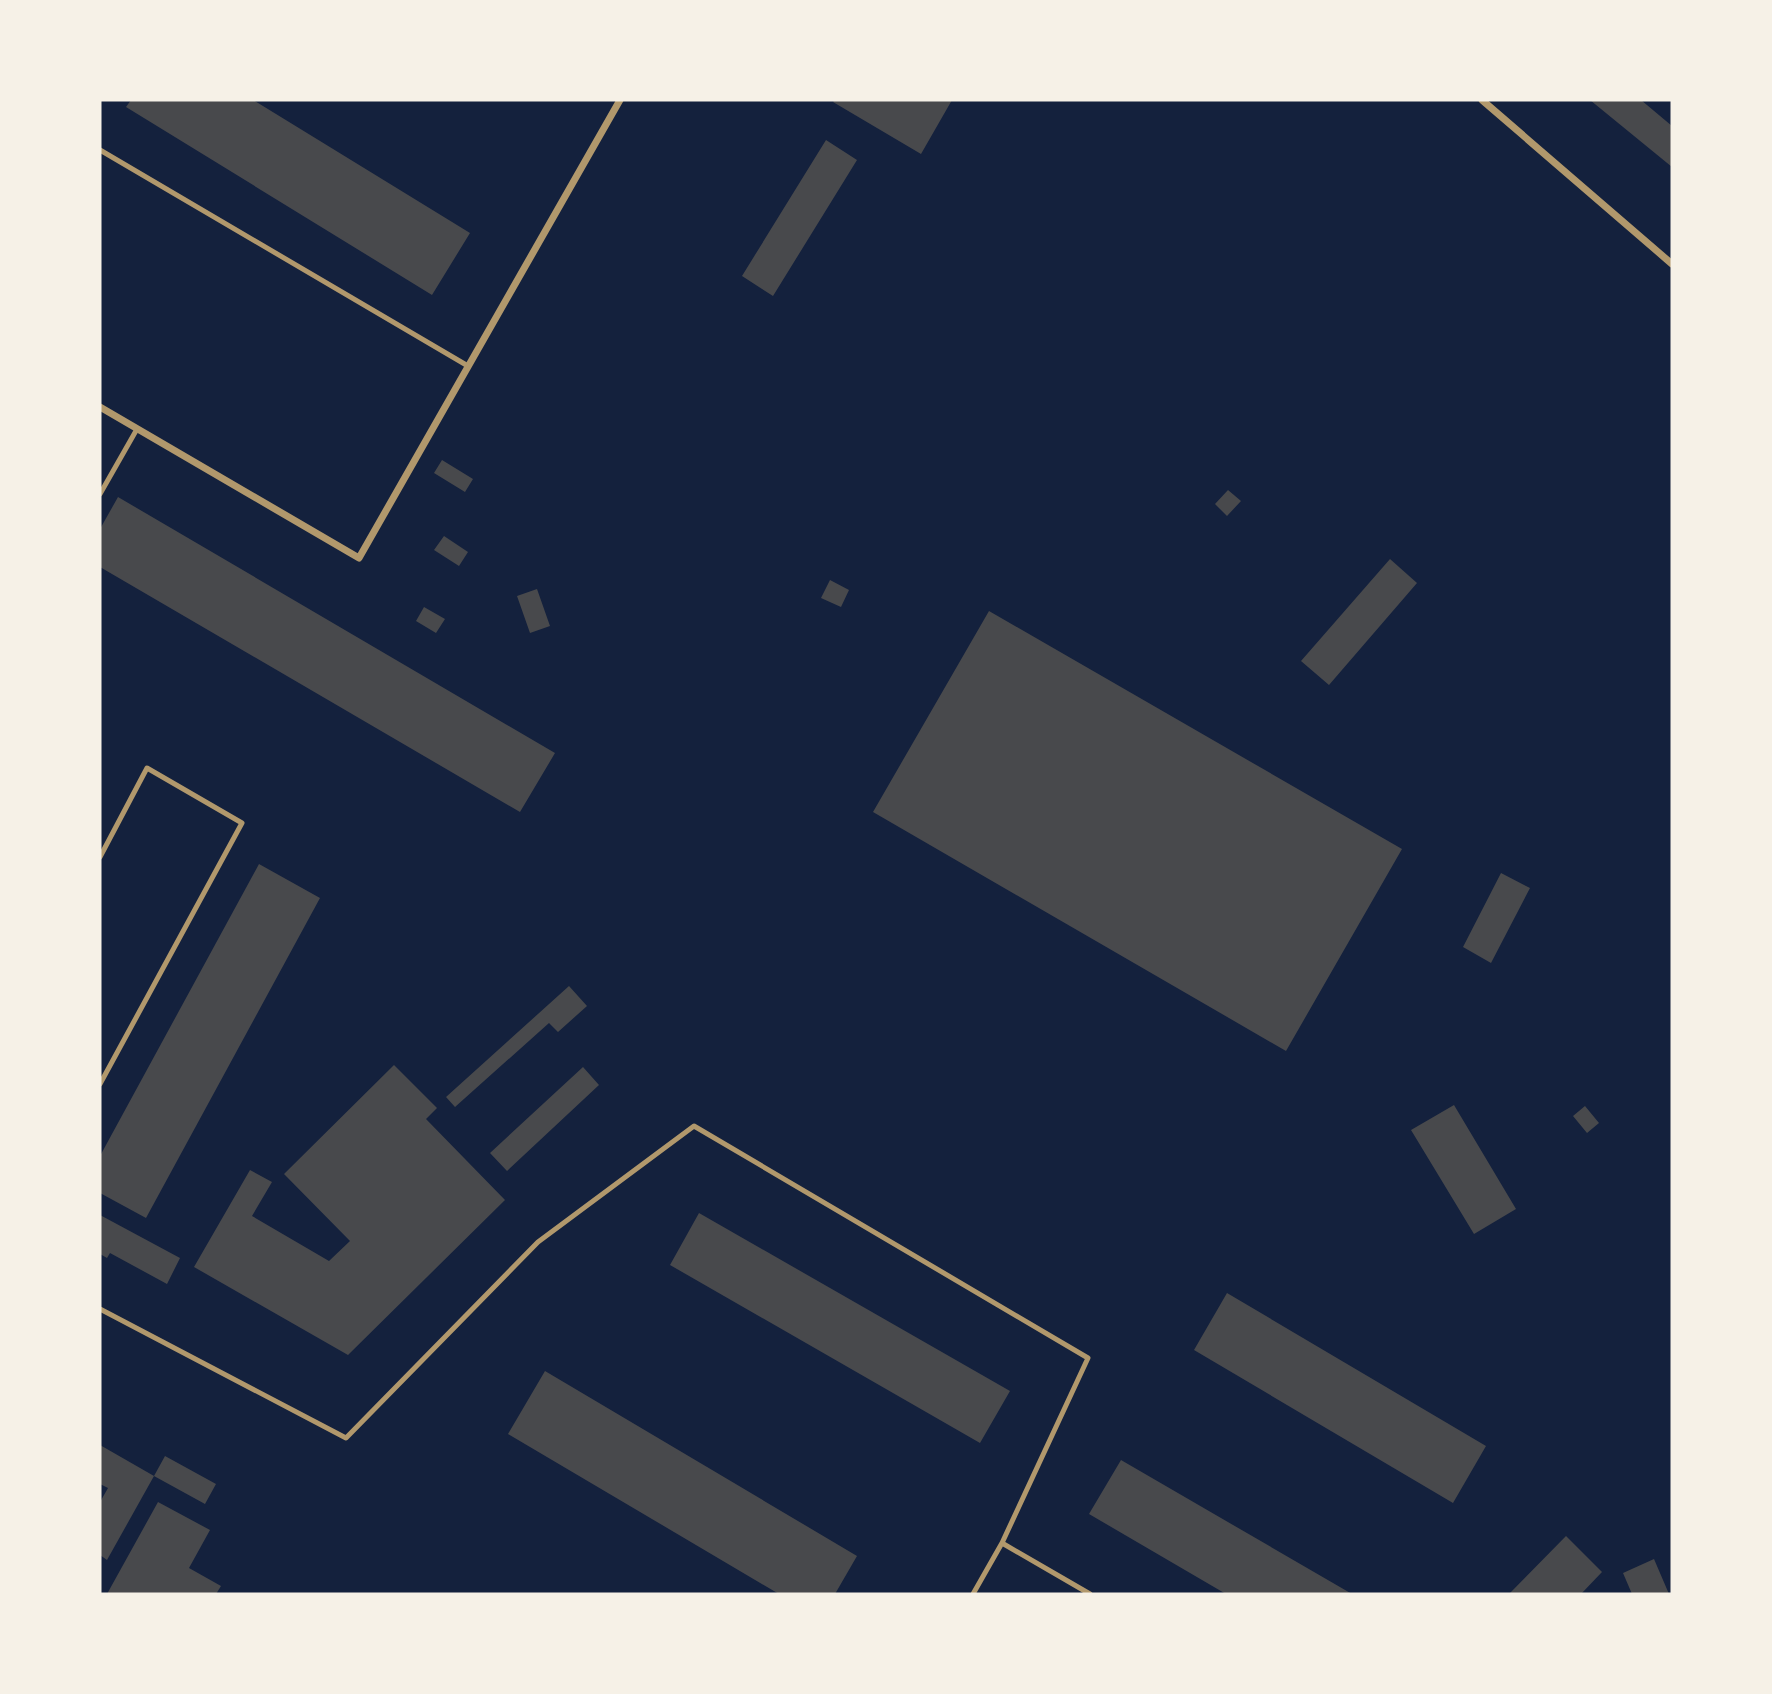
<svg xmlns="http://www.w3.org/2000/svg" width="1772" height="1694" viewBox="0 0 1772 1694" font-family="'Times New Roman',serif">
<rect width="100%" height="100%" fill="#14213d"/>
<path fill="#48494c" d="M131 100H253L470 233 432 295 126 107Z
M835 100H952L921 154 833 102Z
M1590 100H1641L1672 126V167Z
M826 140 857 160 773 296 742 276Z
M442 460 473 479 465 492 434 473Z
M1228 490 1241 501 1227 516 1215 504Z
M118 497 555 753 520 812 100 567V529Z
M444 536 468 552 459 566 434 550Z
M1390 559 1417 583 1329 685 1301 661Z
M830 580 849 590 841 607 821 598Z
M537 589 550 626 530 633 517 596Z
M424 607 445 619 436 633 416 621Z
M989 611 1402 849 1286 1051 873 812Z
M259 864 320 898 146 1218 100 1193V1156Z
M1501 873 1530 888 1491 963 1463 947Z
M569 986 587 1006 558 1032 549 1023 455 1107 446 1097Z
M394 1065 437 1108 426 1119 505 1200 348 1355 194 1267 250 1170 272 1182 252 1216 329 1261 350 1241 284 1174Z
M583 1067 599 1085 507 1171 490 1153Z
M1454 1105 1516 1209 1474 1234 1411 1130Z
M1585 1106 1599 1123 1587 1133 1573 1116Z
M699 1213 1010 1391 980 1443 670 1265Z
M100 1215 180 1258 167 1284 110 1253 107 1258 100 1254Z
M1227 1293 1486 1446 1453 1503 1194 1350Z
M545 1371 857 1556 835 1594H779L508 1434Z
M100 1445 154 1476 107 1560 100 1555V1502L108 1488 100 1484Z
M165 1456 216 1484 205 1504 154 1476Z
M1121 1460 1352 1594H1226L1089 1514Z
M158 1502 210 1530 189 1568 221 1586 216 1594H107Z
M1566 1536 1602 1572 1581 1594H1509Z
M1654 1559 1669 1594H1632L1623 1573Z"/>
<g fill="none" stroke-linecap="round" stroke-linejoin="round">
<path stroke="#b1986c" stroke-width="5" d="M100 150 468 366
M100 494 137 429
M100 857 147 768 242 823 100 1084
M100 1309 346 1438 538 1242 694 1126 1088 1358 1002 1543
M973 1594 1002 1543 1090 1594"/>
<path stroke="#b1986c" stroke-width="7" d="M1482 100 1672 264
M100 407 359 558 620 100"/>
</g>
<rect width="1772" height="1694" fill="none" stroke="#f6f1e7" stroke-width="203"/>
</svg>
